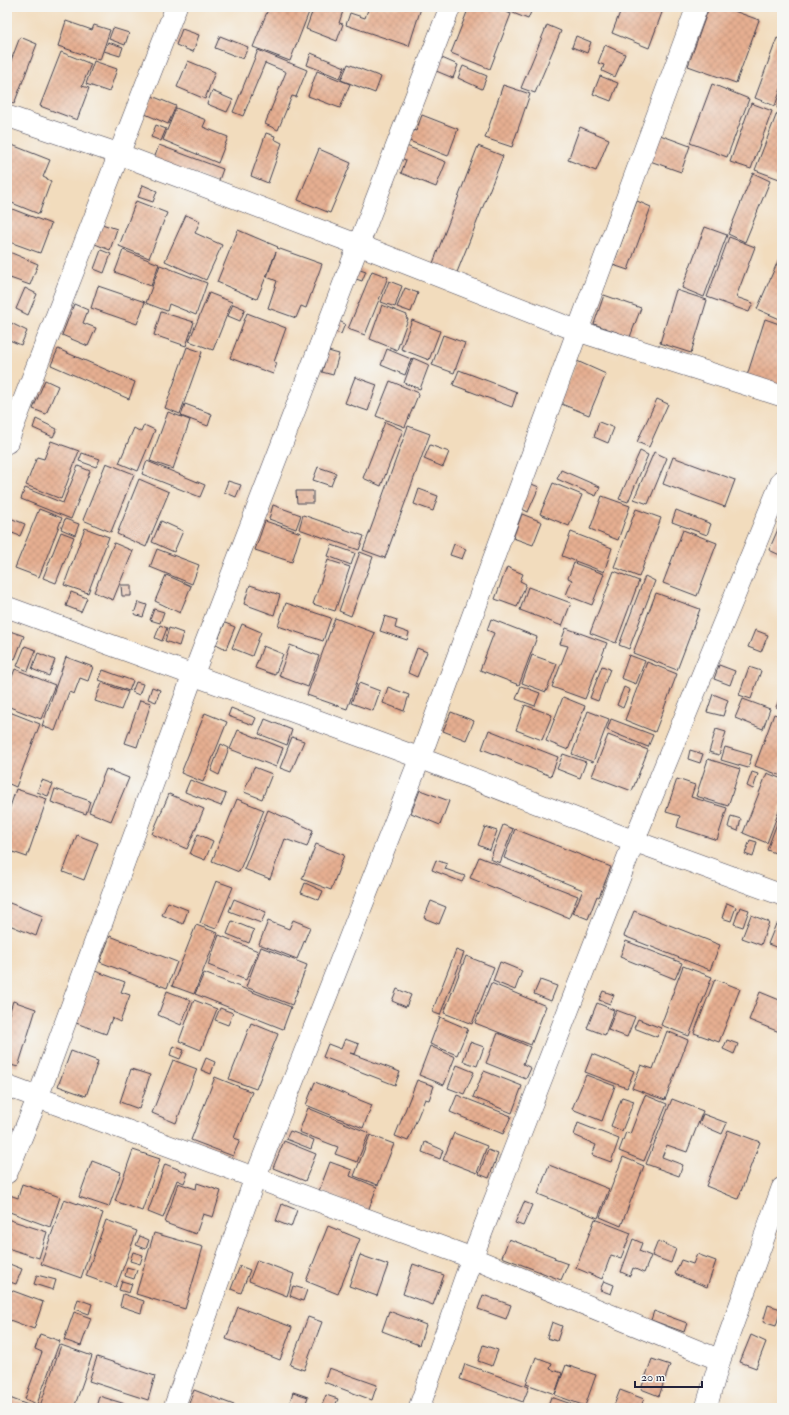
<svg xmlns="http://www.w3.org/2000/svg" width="789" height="1415" viewBox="0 0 789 1415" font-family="'IM FELL Double Pica',serif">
<defs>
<pattern id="building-cross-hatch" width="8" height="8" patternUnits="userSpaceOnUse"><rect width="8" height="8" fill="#e6af91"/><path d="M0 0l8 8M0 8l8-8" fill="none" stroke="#c5967e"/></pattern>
</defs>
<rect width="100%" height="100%" fill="#f6f6f2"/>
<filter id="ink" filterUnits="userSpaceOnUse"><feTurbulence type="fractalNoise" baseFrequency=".025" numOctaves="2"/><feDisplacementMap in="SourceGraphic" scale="8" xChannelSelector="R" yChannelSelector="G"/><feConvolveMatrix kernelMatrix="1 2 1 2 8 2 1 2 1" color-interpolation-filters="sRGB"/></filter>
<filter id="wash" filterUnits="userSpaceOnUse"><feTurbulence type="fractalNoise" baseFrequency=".012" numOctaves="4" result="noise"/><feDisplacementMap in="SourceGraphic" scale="16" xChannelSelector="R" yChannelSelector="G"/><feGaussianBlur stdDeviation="0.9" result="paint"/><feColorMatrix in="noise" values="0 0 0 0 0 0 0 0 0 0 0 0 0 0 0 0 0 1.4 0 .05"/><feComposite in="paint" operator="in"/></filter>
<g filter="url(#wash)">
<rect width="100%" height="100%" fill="#f2dcbd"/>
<g id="blocks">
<path fill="url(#building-cross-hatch)" d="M269 7H311L290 61 253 47Z
M314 7H334L343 11 339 23 343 24 337 41 306 29Z
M369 7 421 8 409 46 346 25 350 13 365 18Z
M469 7H494L511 14 490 69 451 53Z
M498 7H533L528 19Z
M622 7H664L649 48 612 33Z
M709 7H723L759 20 736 83 688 66Z
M66 21 92 30 94 25 110 30 100 60 58 46Z
M547 25 561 31 535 93 521 88Z
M113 28 129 33 125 45 109 39Z
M182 29 199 35 193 52 176 45Z
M220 36 248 47 243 59 215 48Z
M576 36 591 42 587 53 572 47Z
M20 37 37 44 14 104 7 101V71Z
M777 38 782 40V86L775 106 755 98Z
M108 42 123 47 120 56 104 51Z
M605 45 625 54 615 77 602 71 604 65 598 63Z
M258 50 307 70 296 97 292 96 278 130 265 124 286 72 265 63 243 116 233 112Z
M61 52 91 64 82 86 89 88 77 120 40 106Z
M311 53 345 67 340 78 307 65Z
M435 55 458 65 453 78 429 68Z
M94 61 117 69 109 92 86 84Z
M188 61 215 72 205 99 177 87Z
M348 64 381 77 375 93 341 80Z
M463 66 487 76 482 89 458 78Z
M317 71 350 84 340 108 308 96Z
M600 76 618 83 611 101 593 94Z
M712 84 749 99 727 157 690 143Z
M503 85 530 94 512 147 485 138Z
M212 91 233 100 227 112 207 104Z
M782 95V110L777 108Z
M152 96 176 106 168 124 145 114Z
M751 103 772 111 751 169 730 162Z
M176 108 206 120 203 127 228 137 218 163 163 140Z
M777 113 782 115V180L755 170Z
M422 115 458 129 448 156 404 139 408 128 416 131Z
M156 125 166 129 161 141 151 137Z
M580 127 609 139 596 171 568 160Z
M266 133 275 136 274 139 282 143 268 183 251 176Z
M660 135 690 146 681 172 650 161Z
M7 143 50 160 43 177 51 181 39 214 7 201Z
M159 145 223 169 218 183 154 159Z
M404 145 446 162 436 187 401 173 406 160 399 158Z
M478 146 503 156 454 280 430 271Z
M319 149 351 163 330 213 298 200Z
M753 173 770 181 745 242 728 234Z
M143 185 157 191 153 202 138 197Z
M136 201 167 213 149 258 119 246Z
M637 201 651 207 628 270 613 265Z
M7 207 51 224 40 253 7 241Z
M186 215 200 221 195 233 222 245 206 280 165 261Z
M102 224 117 229 110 250 95 244Z
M705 227 727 235 704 297 682 288Z
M238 230 278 247 277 248 322 264 306 308 301 306 296 318 268 308 277 281 267 277 276 252 257 299 217 282Z
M729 237 755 247 736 297 753 303 749 312 707 297Z
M101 250 111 254 104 273 94 269Z
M123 250 159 264 151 286 115 272Z
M7 251 38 264 30 285 7 277Z
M781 254H782V320L757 309Z
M160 265 207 283 196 315 169 304 167 311 146 303Z
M357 268 366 271 362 281 353 278Z
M372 271 388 277 365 335 348 329Z
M389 281 402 286 395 307 381 302Z
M98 286 145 302 137 324 91 308Z
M25 288 37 294 28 315 16 309Z
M405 288 418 293 411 312 397 307Z
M676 290 707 300 691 353 660 343Z
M209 293 232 302 213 350 189 341Z
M604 295 641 308 630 337 594 324Z
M74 304 88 310 83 323 96 328 88 346 62 335Z
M233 304 245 309 240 321 228 316Z
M382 305 407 315 406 318 408 319 397 350 370 339Z
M161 312 194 322 186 346 154 335Z
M247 313 286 328 274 362 277 363 273 374 230 358Z
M765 319 782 325V393L745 382Z
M412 320 440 331 429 360 401 349Z
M339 321 345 324 341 334 335 332Z
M11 323 27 331 21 345 7 339V332Z
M443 335 465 343 454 373 432 365Z
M187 347 202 352 180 414 165 408Z
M58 349 135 382 129 399 51 365Z
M387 349 411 359 405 375 381 365Z
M328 351 339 354 333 375 322 372Z
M413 358 429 365 420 389 404 383Z
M577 361 606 374 589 415 559 403Z
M459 370 517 392 512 407 453 385Z
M355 377 377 385 368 411 345 403Z
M45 380 58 386 46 414 33 409Z
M390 381 419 393 405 427 376 416Z
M657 399 668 404 649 447 637 442Z
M185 404 212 414 208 426 181 416Z
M168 412 190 420 173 469 150 461Z
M36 419 57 429 53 437 33 428Z
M385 422 403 430 381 486 363 478Z
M599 422 614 428 608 443 594 437Z
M144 425 155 430 138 471 119 463 134 428 141 432Z
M408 426 430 434 385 558 363 550Z
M51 441 79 451 61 499 26 485 37 457 44 459Z
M430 445 449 452 443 467 424 459Z
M640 451 648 455 628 502 619 499Z
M654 452 667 458 648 504 634 499Z
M82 453 100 459 96 467 79 461Z
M673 457 735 480 725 507 663 484Z
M147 461 205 485 200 497 142 474Z
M106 463 134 474 111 532 83 520Z
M78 466 90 471 71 519 21 499 25 488 63 503Z
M318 467 336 473 331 486 313 480Z
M561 470 600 487 596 496 557 479Z
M139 479 169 492 146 547 117 534Z
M228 481 241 485 236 497 224 492Z
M529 483 539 487 528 512 518 507Z
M553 483 582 495 569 526 540 514Z
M419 489 438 496 433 511 414 504Z
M296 491H313V503H297Z
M602 496 630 506 618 540 590 529Z
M273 505 301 515 296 529 269 519Z
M39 509 62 518 39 577 15 568Z
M636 509 661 518 639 577 614 567Z
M676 510 711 524 707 535 672 522Z
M522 514 542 522 533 545 513 538Z
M303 515 364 536 359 550 299 529Z
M10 518 25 524 20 536 7 531Z
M65 519 79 524 75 535 61 529Z
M782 520V556L769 550Z
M161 521 183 531 174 552 152 542Z
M265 521 301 533 292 562 255 550Z
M85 528 109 537 88 593 64 585Z
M683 530 717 543 697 596 663 583Z
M61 532 74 537 56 583 43 578Z
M571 532 612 548 604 572 562 556Z
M114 543 133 551 113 600 94 592Z
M454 544 466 549 462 559 450 555Z
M332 545 355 553 351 565 328 556Z
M157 549 199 565 192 584 150 567Z
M360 552 373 557 351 616 339 611Z
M328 560 350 567 335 611 313 604Z
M574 563 604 574 592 605 566 595 572 580 568 578Z
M507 567 523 574 520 581 526 584 517 607 495 599Z
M614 571 639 581 616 643 590 633Z
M166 575 191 586 180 613 155 601Z
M645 576 655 581 629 649 619 645Z
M121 585H131V596H122Z
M250 585 280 595 274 615 244 604Z
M528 587 571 603 562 626 520 610Z
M71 592 87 598 81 612 66 606Z
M656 593 700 609 677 670 633 653Z
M138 602 147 605 143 617 134 614Z
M286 603 331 618 323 641 278 626Z
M154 609 164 612 160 623 150 620Z
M385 616 397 620 395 628 409 633 407 640 380 631Z
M335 618 375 633 347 709 307 695Z
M491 619 537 637 519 685 480 670 494 633 487 630Z
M225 623 235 627 226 649 216 644Z
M242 624 261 632 252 656 232 648Z
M160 625 167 628 162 641 155 638Z
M169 628 183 633 179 646 165 641Z
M566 628 607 643 585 699 552 687 568 646 560 644Z
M7 630 24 636 15 659 7 656Z
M755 630 768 635 761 652 748 647Z
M290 645 319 656 308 687 279 676Z
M25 646 36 650 28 671 17 666Z
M263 646 283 654 275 675 255 668Z
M417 648 427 652 417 677 408 673Z
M38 653 55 660 49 676 32 669Z
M532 655 557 664 546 692 522 683Z
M629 655 645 661 636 684 621 678Z
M66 657 93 667 88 681 80 678 74 694 69 692 55 731 42 726Z
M647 662 677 674 655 732 625 720Z
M719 665 735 671 730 685 714 679Z
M602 666 610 669 598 701 590 698Z
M749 667 761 671 751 699 739 695Z
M15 669 55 685 41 719 7 706V690Z
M103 670 133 681 129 691 99 680Z
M136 682 143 684 139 695 132 692Z
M102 683 128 692 121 710 95 701Z
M359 683 380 691 373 711 351 703Z
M521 686 540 693 535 706 516 699Z
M152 687 160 690 156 702 148 699Z
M388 687 409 695 404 711 383 703Z
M624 687 630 690 623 708 617 705Z
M782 693V709L776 707Z
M713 694 728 700 723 716 707 712Z
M563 697 585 706 568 750 546 741Z
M743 699 770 709 763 729 735 718Z
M140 700 151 703 137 747 125 743Z
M525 705 552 715 542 740 516 730Z
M231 708 256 718 253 725 228 716Z
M7 711 40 724 16 787 7 783Z
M588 711 609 719 593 762 572 754Z
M451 712 474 721 466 740 443 731Z
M205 713 227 722 203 782 181 773Z
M774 714 782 717V776L755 766Z
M265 719 292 730 287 745 259 734Z
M611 719 653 735 648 747 607 730Z
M716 729 726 732 719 755 709 752Z
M238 730 283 748 276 767 230 749Z
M489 730 558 757 551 776 482 749Z
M608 735 648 750 632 791 592 776Z
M292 737 304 741 291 772 280 768Z
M221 744 229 748 219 775 211 771Z
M725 747 752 755 748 768 721 760Z
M690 750 703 754 700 763 688 759Z
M563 754 586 762 580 778 557 769Z
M708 759 740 769 728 806 696 796Z
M254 767 272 774 262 799 244 792Z
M106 769 129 778 111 821 89 812Z
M752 772 758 774 753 789 747 786Z
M767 773 782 779V803L767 843 743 833Z
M677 779 695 785 691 797 727 808 717 840 677 827 680 816 666 812Z
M42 780 53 784 48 796 37 792Z
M190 780 226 794 221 806 185 792Z
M16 789 47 799 27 857 7 850V816Z
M55 789 90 801 86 814 51 802Z
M420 790 449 801 440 825 411 813Z
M169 794 204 809 187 849 152 834Z
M237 799 264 810 239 872 212 861Z
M268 810 313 830 307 847 285 839 270 879 244 869Z
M782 810V851L781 855 767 850Z
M731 816 741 819 738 831 728 827Z
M503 825 513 829 500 863 490 859Z
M485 827 497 831 490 850 478 845Z
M515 829 611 867 599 897 597 896 588 919 573 913 583 890 504 858Z
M198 834 213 841 205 860 190 854Z
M77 835 98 843 84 880 63 872Z
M750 840 757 842 753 857 745 854Z
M316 844 344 855 331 890 302 879Z
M479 857 578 896 569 918 470 878Z
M436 860 447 864 445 869 465 876 462 882 432 870Z
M216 881 233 887 216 929 200 923Z
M305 883 323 891 319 900 301 893Z
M234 899 266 912 261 923 229 911Z
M431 901 446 907 439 924 424 918Z
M7 902 43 916 36 936 7 924Z
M168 902 188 910 183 924 162 915Z
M727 903 736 907 731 921 722 918Z
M740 907 749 910 743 927 734 924Z
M634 911 720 945 710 970 624 936Z
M751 915 769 922 761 945 742 938Z
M293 920 310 927 297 959 259 944 268 921 289 929Z
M232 921 254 930 249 943 227 934Z
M776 924 782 926V946L781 949 768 944Z
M196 925 218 933 194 994 172 986Z
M219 935 258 951 246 980 208 965Z
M110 936 177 962 167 988 100 962Z
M626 941 682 963 675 979 620 957Z
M261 947 307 965 292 1005 246 987Z
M456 950 464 953 440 1015 432 1012Z
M466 956 494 967 472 1024 444 1013Z
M500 962 522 971 515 990 493 981Z
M683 966 712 977 689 1036 661 1025Z
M95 971 125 982 121 992 130 995 120 1022 112 1018 106 1034 76 1023Z
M204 973 291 1007 283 1029 195 994Z
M715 979 740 989 719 1042 694 1033Z
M540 980 557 986 551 1001 534 994Z
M491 983 546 1006 531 1045 475 1023Z
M397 989 411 995 406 1007 392 1001Z
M167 991 191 1000 181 1025 158 1015Z
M603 991 614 995 610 1004 599 1000Z
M760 992 782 1001V1033L749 1020Z
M194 1000 217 1009 201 1050 179 1041Z
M13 1001 36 1009 18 1067 7 1064V1021Z
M597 1003 614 1010 605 1035 587 1028Z
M220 1008 233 1013 228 1025 215 1020Z
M616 1010 635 1017 627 1037 608 1030Z
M440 1017 468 1029 457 1055 430 1044Z
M638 1019 661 1028 657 1037 634 1028Z
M251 1023 278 1034 256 1089 229 1079Z
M667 1031 688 1040 665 1100 632 1088 641 1065 653 1069Z
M498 1033 530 1047 523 1064 531 1068 526 1079 486 1063Z
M345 1039 359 1044 355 1054 350 1053 400 1072 395 1085 323 1057 328 1044 341 1049Z
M727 1040 738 1044 734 1054 723 1049Z
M470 1042 484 1047 477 1066 463 1061Z
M173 1046 184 1050 180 1059 170 1055Z
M430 1046 455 1057 444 1085 419 1075Z
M71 1051 98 1061 86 1096 58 1086Z
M592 1054 634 1071 627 1088 585 1072Z
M206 1058 215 1062 211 1074 201 1070Z
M173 1060 197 1069 176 1123 152 1113Z
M457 1065 474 1072 464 1094 448 1088Z
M131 1069 150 1075 139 1109 120 1102Z
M484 1071 522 1086 512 1113 473 1097Z
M586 1075 615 1086 602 1121 572 1109Z
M215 1077 252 1092 234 1138 240 1140 233 1156 191 1140Z
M417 1080 434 1086 429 1100 425 1099 408 1141 395 1136Z
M315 1082 372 1105 363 1128 306 1105Z
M457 1095 511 1116 503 1134 450 1112Z
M645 1095 667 1104 644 1161 619 1151 626 1132 630 1134Z
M622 1097 634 1101 622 1131 611 1126Z
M672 1099 703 1111 687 1152 667 1145 662 1157 683 1165 679 1176 646 1164Z
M308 1108 369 1133 357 1162 335 1154 338 1147 299 1132Z
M703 1114 727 1123 722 1134 699 1124Z
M578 1123 619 1139 611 1162 592 1155 596 1145 574 1135Z
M728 1130 760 1142 738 1199 706 1186Z
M290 1131 314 1140 311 1149 286 1139Z
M454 1133 487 1146 477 1173 443 1160Z
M370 1135 394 1144 378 1185 354 1176Z
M284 1141 316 1154 305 1181 273 1168Z
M425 1142 443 1150 440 1159 422 1152Z
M133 1150 160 1159 142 1211 115 1201Z
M488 1150 498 1154 489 1178 479 1174Z
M623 1157 644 1166 621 1226 600 1217Z
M92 1161 121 1172 109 1207 79 1197Z
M330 1162 352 1170 350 1176 377 1187 368 1211 319 1191Z
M165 1164 188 1173 184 1183 177 1180 163 1218 148 1212Z
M549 1165 609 1189 598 1218 538 1194Z
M178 1183 196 1189 197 1183 221 1191 213 1217 203 1214 196 1234 165 1223Z
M22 1184 60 1197 50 1227 7 1211V1194L18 1198Z
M64 1199 103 1213 81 1278 41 1264Z
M524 1202 532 1205 523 1226 515 1223Z
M282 1204 297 1210 291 1227 276 1221Z
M7 1219 47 1232 39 1258 7 1248Z
M595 1219 631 1233 621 1258 611 1255 602 1279 576 1268Z
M106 1220 137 1231 116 1287 86 1276Z
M328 1226 360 1239 338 1294 306 1281Z
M154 1233 203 1247 185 1309 136 1294Z
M140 1236 149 1240 146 1249 136 1245Z
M509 1239 555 1257 554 1259 568 1264 561 1280 502 1257Z
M633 1239 642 1243 639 1251 651 1256 644 1273 633 1268 630 1276 621 1272Z
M658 1241 676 1249 671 1263 652 1256Z
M133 1252 143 1255 140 1264 130 1261Z
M697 1254 716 1261 707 1287 675 1274 681 1260 693 1264Z
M360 1255 388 1265 377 1296 349 1286Z
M257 1260 294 1274 287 1296 249 1281Z
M7 1263 22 1269 16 1284 7 1281Z
M413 1264 444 1275 433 1305 403 1294Z
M240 1266 250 1270 241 1293 231 1289Z
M127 1267 137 1270 134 1279 125 1276Z
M37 1275 56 1280 53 1290 34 1284Z
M122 1281 132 1284 129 1293 119 1290Z
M604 1281 614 1285 611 1294 600 1290Z
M293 1286 307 1290 303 1301 290 1296Z
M8 1289 43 1302 34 1329 7 1319V1292Z
M123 1294 144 1301 141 1313 120 1306Z
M483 1295 511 1305 506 1319 478 1309Z
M78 1299 92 1304 89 1314 75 1309Z
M768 1305 781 1309 776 1326 763 1322Z
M238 1307 292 1327 280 1360 226 1339Z
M389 1311 426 1325 419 1345 382 1331Z
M654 1311 687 1323 684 1332 651 1320Z
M74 1312 91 1318 81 1346 64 1340Z
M308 1317 322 1322 304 1370 290 1365Z
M552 1322 562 1326 557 1341 547 1338Z
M40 1334 60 1341 37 1404 25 1399 42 1352 35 1349Z
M751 1335 766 1342 756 1368 740 1362Z
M61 1345 92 1356 74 1408H46L40 1406Z
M483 1345 498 1350 492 1366 478 1361Z
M97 1357 155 1376 148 1400 89 1381Z
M536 1357 552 1363 550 1369 562 1373 555 1394 526 1384Z
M652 1359 670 1365 659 1396 641 1389Z
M465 1364 529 1387 523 1402 460 1379Z
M566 1365 596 1375 585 1406 555 1395Z
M329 1368 377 1385 372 1400 324 1382Z
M194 1390 242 1408H193L188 1406Z
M620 1390 644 1399 640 1408H613Z
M293 1392 308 1397 304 1408H288Z
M326 1395 338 1399 334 1408H328L322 1405Z
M99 1396 132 1406 131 1408H96Z
M7 1397 36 1408H7Z
M551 1397 583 1408H547Z
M77 1405 85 1408H76Z"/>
</g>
</g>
<g filter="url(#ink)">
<use href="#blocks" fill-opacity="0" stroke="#413e4e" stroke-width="1"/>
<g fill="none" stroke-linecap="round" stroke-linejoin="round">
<defs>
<path id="street" d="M7 116 119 154 359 245 578 331 782 396
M7 443 176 7
M7 607 420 758 634 841 782 895
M7 1086 472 1258 720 1360
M7 1173 38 1097 193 675 450 7
M174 1408 255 1178 420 758 697 7
M419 1408 472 1258 634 841 782 480
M706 1408 720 1360 782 1188"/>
</defs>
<use href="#street" stroke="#413e4e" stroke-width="22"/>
<use href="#street" stroke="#fff" stroke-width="21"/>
</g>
</g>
<rect width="789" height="1415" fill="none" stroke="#f6f6f2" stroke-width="24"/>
<path d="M635 1381v6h67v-6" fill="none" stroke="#22223b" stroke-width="2"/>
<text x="641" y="1381" font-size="12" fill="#22223b" stroke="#f6f6f2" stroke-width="3" paint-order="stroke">20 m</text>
</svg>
